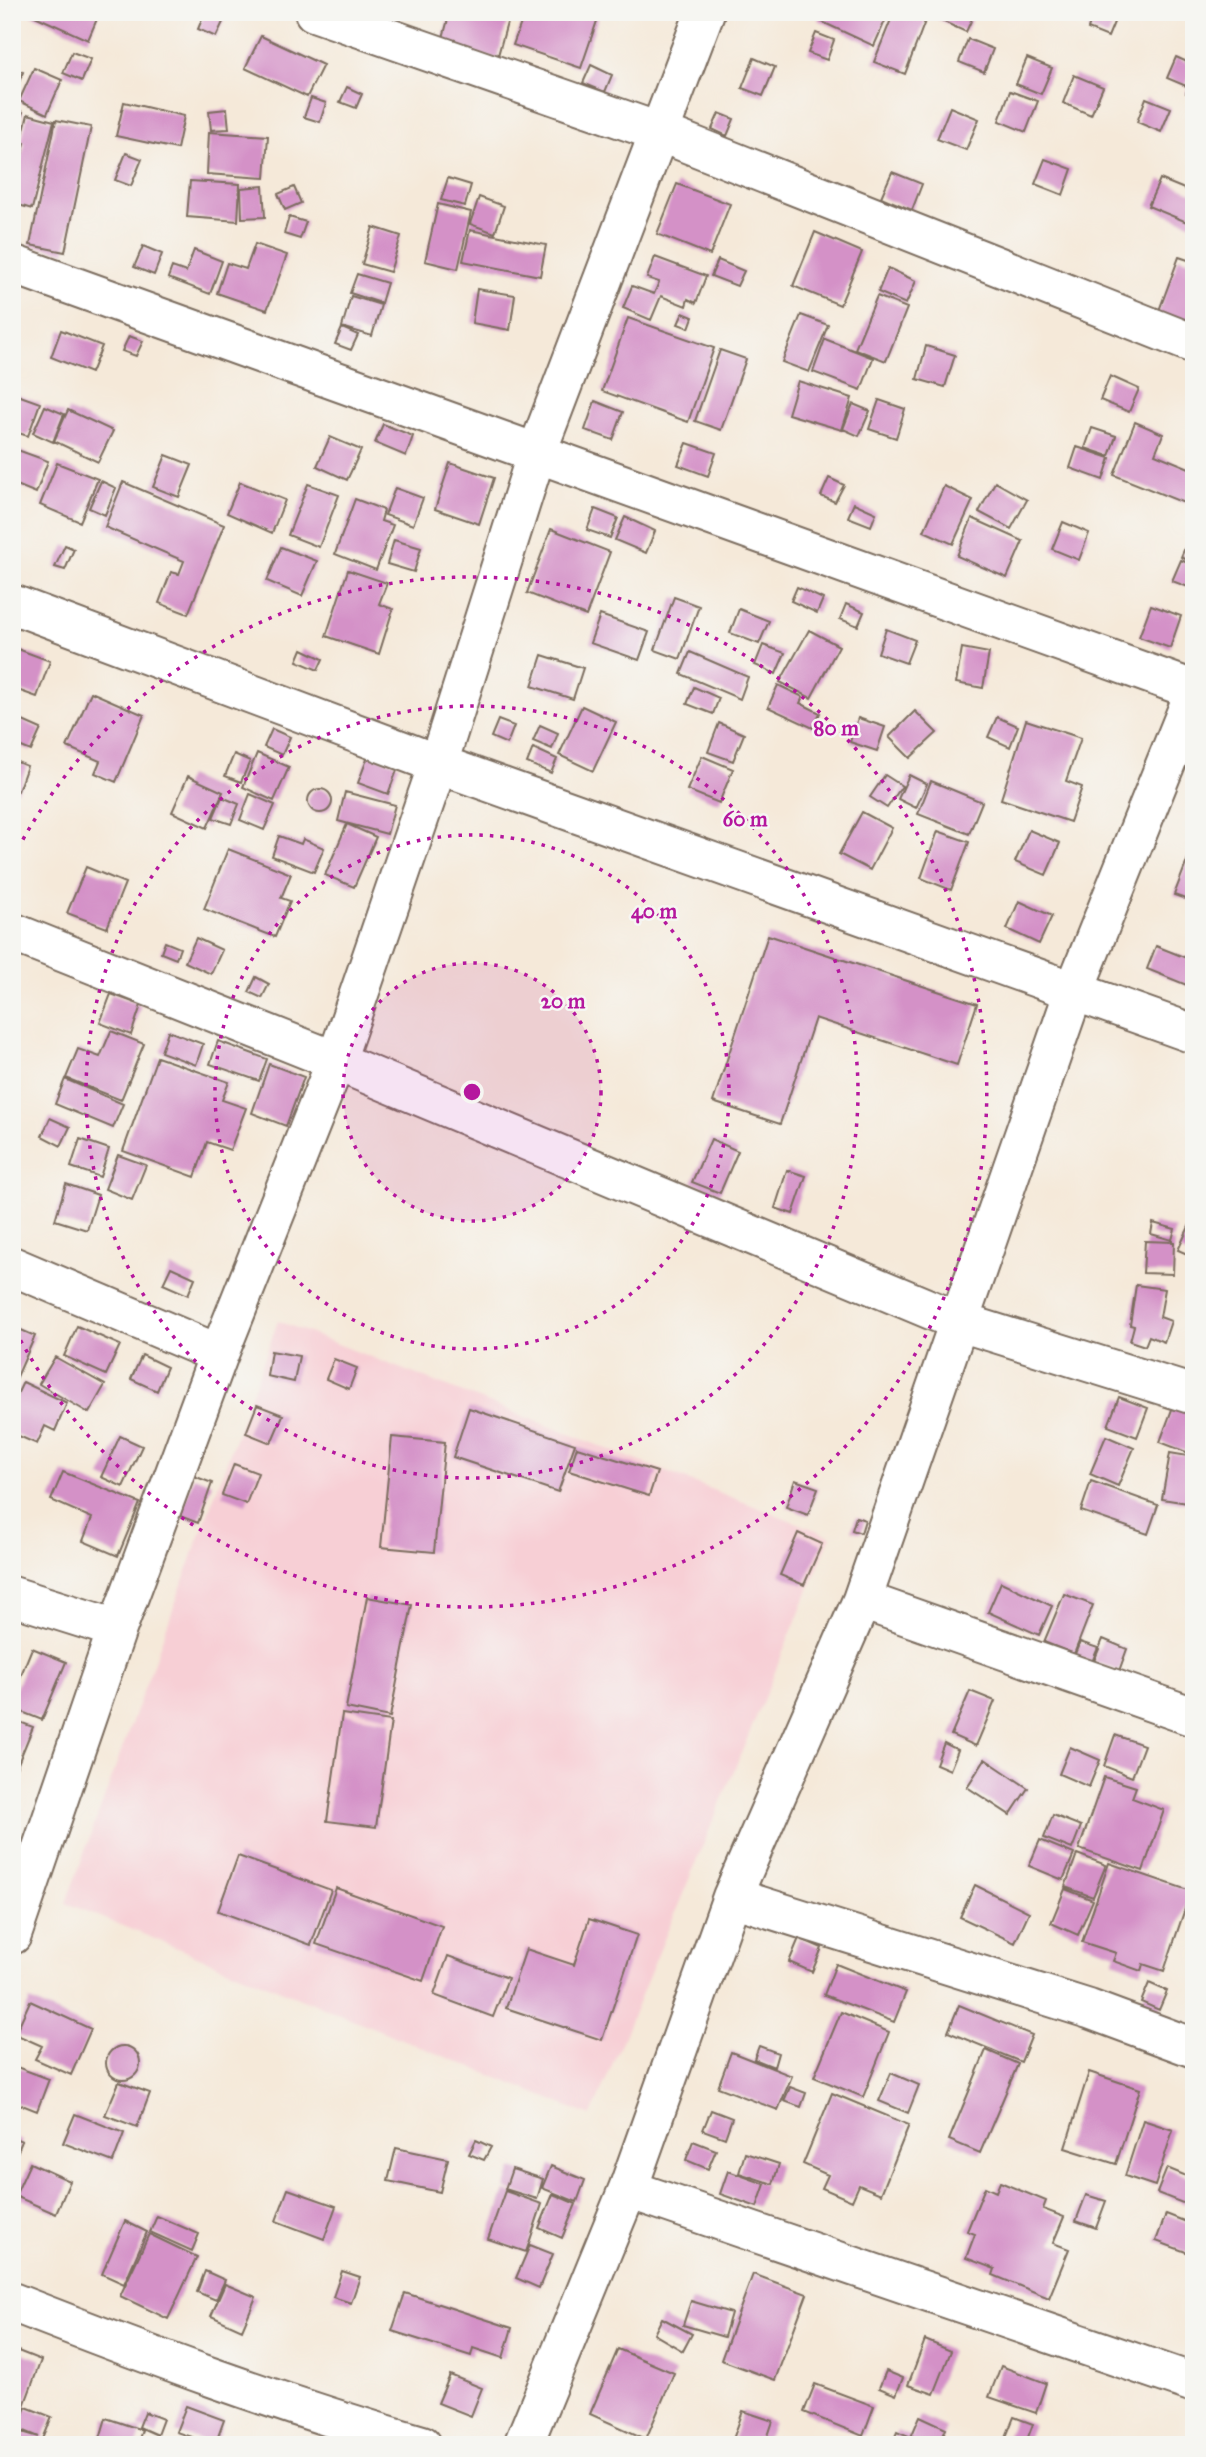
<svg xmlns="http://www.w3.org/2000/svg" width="1206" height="2457" viewBox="0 0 1206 2457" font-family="'IM FELL Great Primer',serif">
<rect width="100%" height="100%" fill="#f6f6f2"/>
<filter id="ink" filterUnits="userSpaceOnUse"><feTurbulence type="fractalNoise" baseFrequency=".0143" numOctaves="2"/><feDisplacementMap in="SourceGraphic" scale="14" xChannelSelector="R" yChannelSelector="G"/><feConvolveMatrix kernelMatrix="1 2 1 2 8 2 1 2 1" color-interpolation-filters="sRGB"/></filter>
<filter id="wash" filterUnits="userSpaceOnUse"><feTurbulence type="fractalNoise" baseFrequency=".00686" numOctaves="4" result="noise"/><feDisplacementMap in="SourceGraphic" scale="28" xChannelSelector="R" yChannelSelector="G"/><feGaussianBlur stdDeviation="1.57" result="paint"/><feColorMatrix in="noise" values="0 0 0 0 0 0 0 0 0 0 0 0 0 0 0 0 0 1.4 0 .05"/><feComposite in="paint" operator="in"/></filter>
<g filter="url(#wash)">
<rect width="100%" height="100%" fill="#f5e9d9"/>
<path fill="#f7cfd5" d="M278 1321 831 1536 591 2116 66 1903Z"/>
<g id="blocks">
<path fill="#d491c7" d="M26 12H100L88 40Z
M205 12 224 20 216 37 198 29Z
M450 12H510L497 59 441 45Z
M525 12H591L599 15 581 68 513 45Z
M822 12H889L874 46 818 20Z
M894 12H918L927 16 905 74 874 62Z
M922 12H975L966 32Z
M1094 12H1109L1117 15 1108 37 1088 29Z
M816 33 834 40 827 60 808 53Z
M261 36 323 65 307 97 245 68Z
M968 39 993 49 984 72 959 62Z
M72 52 91 59 82 81 63 73Z
M1176 57 1194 65 1186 86 1167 78Z
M754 58 775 67 763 96 742 88Z
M1027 58 1052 68 1041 94 1016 84Z
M591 65 612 75 605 92 583 83Z
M12 68 23 72 12 99Z
M34 68 62 80 47 114 19 101Z
M1074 75 1103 87 1091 115 1063 103Z
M1194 75V96L1186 93Z
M347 87 362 94 356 108 340 102Z
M1010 91 1038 101 1026 132 999 121Z
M311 98 326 103 320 122 304 117Z
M1146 98 1171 108 1161 132 1137 122Z
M124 102 184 116 177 149 116 136Z
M950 107 979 119 966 150 937 139Z
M12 108 23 112 14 135H12Z
M227 109 229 129 211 130 209 111Z
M719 113 734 119 727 136 712 129Z
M28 114 54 121 32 209 12 203V193L25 143 21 142Z
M56 120 91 127 65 252 30 245Z
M209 132 268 136 265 178 207 174Z
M126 153 142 159 131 186 115 180Z
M1045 159 1072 169 1063 195 1035 184Z
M892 172 922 184 912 210 881 197Z
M448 178 471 185 465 206 441 200Z
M1160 179 1194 193V225L1148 206Z
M190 181 240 184 238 221 187 217Z
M677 184 730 204 710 255 657 234Z
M263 186 265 217 242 218 241 188Z
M294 187 301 203 285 210 278 194Z
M479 197 504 206 495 233 470 224Z
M438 204 471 212 458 269 425 261Z
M289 217 306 222 300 239 284 234Z
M373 227 401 236 390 272 362 264Z
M470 230 546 245 540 276 463 261Z
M815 232 862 252 840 305 793 286Z
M255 244 287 255 267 310 217 293 227 263 246 269Z
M143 246 162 254 154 275 134 267Z
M194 250 222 261 210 294 168 278 172 267 186 272Z
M655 257 706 276 696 303 688 299 686 306 661 296 651 320 623 308 632 286 654 294 659 282 647 278Z
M1179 257 1194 262V330L1157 316Z
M718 260 744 271 737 286 711 276Z
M888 268 916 281 906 304 878 292Z
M357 274 387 283 381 303 350 293Z
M477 289 515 295 510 330 472 323Z
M351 296 381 305 372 336 342 327Z
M877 296 907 308 886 361 855 349Z
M683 313 693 317 689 328 678 324Z
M801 315 828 325 809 372 782 362Z
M628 318 714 348 688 422 602 391Z
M342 328 358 335 351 350 335 344Z
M61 330 102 346 91 373 51 357Z
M129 336 143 341 136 356 122 351Z
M825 339 873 358 861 390 813 372Z
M926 346 955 355 945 387 917 379Z
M720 350 746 359 721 430 695 421Z
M1110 376 1139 389 1129 412 1100 400Z
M798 381 852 398 842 430 788 414Z
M12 393 40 403 28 436 12 431Z
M879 400 905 409 896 438 869 429Z
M595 401 623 412 613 440 585 430Z
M853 404 870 411 859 436 843 429Z
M45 406 64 414 53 442 33 433Z
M68 410 113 431 98 462 54 441Z
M1135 422 1163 434 1155 454 1194 470V478L1184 503 1114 475Z
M383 424 413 436 406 456 375 443Z
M1092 428 1116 436 1109 456 1085 448Z
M330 437 361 450 347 480 317 466Z
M687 443 716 453 708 476 678 465Z
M1077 447 1110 458 1103 480 1070 468Z
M12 448 48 461 36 493 12 483Z
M166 455 192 465 179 497 153 487Z
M57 463 98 479 80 522 40 505Z
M450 463 494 478 479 524 435 509Z
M829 478 844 485 835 502 821 496Z
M101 481 116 488 105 515 89 508Z
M123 482 224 525 188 614 159 603 171 572 179 574 184 561 105 527Z
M240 482 285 500 272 533 227 513Z
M995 482 1027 500 1011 529 979 512Z
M308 484 339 495 319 547 288 535Z
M944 486 973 500 953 544 924 531Z
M395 488 423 498 413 525 385 515Z
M355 499 384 510 381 521 393 525 376 570 335 554Z
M854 503 876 513 871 526 848 517Z
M595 509 618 518 610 538 587 530Z
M625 517 655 531 646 553 615 540Z
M972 518 1023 541 1007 578 957 556Z
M1063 522 1089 533 1079 560 1052 549Z
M551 529 610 552 586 616 527 593Z
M394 540 421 548 414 572 387 564Z
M1187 543 1194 546V563L1181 557Z
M65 545 74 549 65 570 55 567Z
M281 547 317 561 302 596 267 581Z
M1181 560 1194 566V581L1191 588 1172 581Z
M348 570 387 583 379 604 393 609 379 654 326 636Z
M797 587 823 599 817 613 791 601Z
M674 597 699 606 680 659 655 650Z
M846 604 864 612 858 626 840 619Z
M1151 605 1181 616 1170 648 1139 637Z
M739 609 769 621 759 644 730 633Z
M600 615 649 632 639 660 590 643Z
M886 629 915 640 906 663 878 653Z
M809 630 839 646 811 698 780 682Z
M763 645 785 653 776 674 755 665Z
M15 648 50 661 37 697 12 688V655Z
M962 648 989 653 983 688 956 683Z
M302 649 323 659 318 670 297 661Z
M690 652 748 677 740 699 681 674Z
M542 655 583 668 573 699 532 686Z
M778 685 803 697 800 703 820 713 813 728 768 707Z
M694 687 719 698 713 714 687 704Z
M91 692 144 715 116 782 95 773 100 761 67 747Z
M582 706 616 722 593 771 559 755Z
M915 711 937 733 910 758 889 737Z
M997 717 1018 726 1010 747 988 737Z
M16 718 41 729 31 751 12 743V727Z
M858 718 885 727 877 751 850 742Z
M498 720 514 726 507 744 491 737Z
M1026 720 1081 738 1066 781 1082 787 1070 822 1001 799Z
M719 723 744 734 733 761 708 752Z
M540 725 558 733 552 749 533 741Z
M272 729 290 737 282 755 264 747Z
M533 748 557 759 551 773 527 763Z
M257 753 289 767 274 801 243 787Z
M234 754 250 761 241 782 225 776Z
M369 754 399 765 388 794 358 783Z
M702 756 733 769 719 803 687 790Z
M12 760 27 766 18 791 12 789Z
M885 775 902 786 887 808 870 797Z
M909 775 927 784 916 808 898 799Z
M188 776 223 792 207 828 172 812Z
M931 781 982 802 969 834 918 814Z
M308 801a12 12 0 1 1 24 0a12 12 0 1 1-24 0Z
M345 792 395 805 387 834 338 821Z
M250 794 275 805 264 830 240 820Z
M222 797 239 804 231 824 213 818Z
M862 812 892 828 870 870 839 854Z
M347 824 376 837 354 887 325 875Z
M1029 830 1060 843 1046 875 1015 862Z
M938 831 969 842 951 890 921 878Z
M279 836 301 844 303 839 324 848 314 872 272 856Z
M228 849 291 874 281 898 290 901 275 937 204 909Z
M1189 856 1194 858V902L1174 895Z
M86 867 125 883 107 928 67 913Z
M1019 901 1052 916 1039 944 1007 929Z
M768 935 977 1004 957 1065 815 1018 780 1124 713 1102Z
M196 938 222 950 211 974 185 962Z
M165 942 180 948 176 959 161 953Z
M1156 946 1194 961V988L1147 969Z
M256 977 269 984 262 998 249 992Z
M111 994 141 1005 131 1035 100 1023Z
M111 1031 144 1044 121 1100 66 1078 78 1049 100 1057Z
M168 1031 203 1044 196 1065 161 1052Z
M218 1041 267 1059 259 1081 210 1064Z
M157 1057 229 1082 222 1100 246 1108 230 1150 207 1142 195 1177 123 1151Z
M269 1064 304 1077 286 1126 252 1113Z
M65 1079 123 1104 113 1128 55 1104Z
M50 1118 70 1127 61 1146 42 1136Z
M80 1139 109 1149 100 1177 71 1167Z
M711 1139 738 1151 720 1193 692 1182Z
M118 1155 146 1165 132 1200 105 1189Z
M787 1170 806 1176 793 1214 775 1208Z
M66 1184 98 1195 87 1230 55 1220Z
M1194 1216V1257L1178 1250Z
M1153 1223 1175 1229 1172 1240 1151 1234Z
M1145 1241 1174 1242 1173 1274 1143 1273Z
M171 1267 195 1278 188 1295 163 1284Z
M1136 1285 1165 1289 1160 1317 1171 1321 1164 1342 1149 1336 1145 1346 1130 1341 1134 1326 1130 1325Z
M12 1326 35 1336 12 1388Z
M77 1326 120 1345 106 1375 64 1356Z
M271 1351 299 1356 294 1382 267 1376Z
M142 1355 167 1367 157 1391 131 1379Z
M55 1357 105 1385 89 1413 39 1384Z
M334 1359 357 1368 349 1389 326 1379Z
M23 1382 67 1403 55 1431 45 1426 37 1444 12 1433V1405Z
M1119 1397 1148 1408 1137 1437 1108 1426Z
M1174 1404 1194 1411V1455L1160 1442Z
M257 1405 283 1415 271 1443 246 1433Z
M469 1408 575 1444 558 1492 453 1457Z
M120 1436 142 1446 123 1487 101 1477Z
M1106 1436 1134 1448 1118 1486 1090 1474Z
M392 1437 445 1442 434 1552 381 1547Z
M577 1447 657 1472 649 1496 569 1471Z
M1170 1453 1194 1457V1504L1162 1499Z
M234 1464 258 1473 246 1504 222 1495Z
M63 1472 140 1503 118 1556 83 1541 92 1518 51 1500Z
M194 1476 212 1483 198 1523 180 1516Z
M795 1480 818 1488 808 1515 786 1507Z
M1091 1481 1158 1505 1148 1534 1081 1511Z
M856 1517 865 1520 861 1533 852 1530Z
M798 1533 822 1544 804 1585 780 1575Z
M1001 1582 1052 1606 1039 1635 988 1612Z
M1064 1594 1093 1605 1074 1654 1044 1642Z
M367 1597 412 1605 390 1717 346 1708Z
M1103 1639 1127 1649 1119 1671 1094 1661Z
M1080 1642 1098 1648 1092 1662 1074 1656Z
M32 1648 66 1662 42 1720 12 1708V1697Z
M970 1691 995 1701 976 1746 951 1735Z
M342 1714 391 1721 376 1827 327 1821Z
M12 1719 33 1727 12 1778Z
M1115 1735 1144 1745 1132 1777 1104 1766Z
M944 1743 958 1750 950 1770 936 1764Z
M1070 1747 1100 1760 1089 1787 1059 1774Z
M985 1759 1028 1788 1010 1815 967 1787Z
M1104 1777 1136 1787 1132 1798 1164 1810 1143 1871 1079 1849Z
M1053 1815 1081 1826 1072 1849 1044 1838Z
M1040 1840 1074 1854 1063 1880 1029 1866Z
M1077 1854 1106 1865 1093 1897 1065 1887Z
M238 1856 331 1890 311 1945 218 1911Z
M1109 1863 1191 1891 1164 1971 1143 1964 1141 1971 1113 1961 1116 1953 1082 1942Z
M975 1885 1029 1912 1015 1943 960 1917Z
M336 1888 442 1926 423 1981 316 1944Z
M1065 1889 1093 1900 1078 1935 1051 1923Z
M589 1919 637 1935 602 2040 506 2008 526 1949 574 1965Z
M799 1938 822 1948 812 1972 789 1962Z
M448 1956 508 1978 493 2017 434 1995Z
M836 1964 906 1992 894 2022 824 1995Z
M1149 1983 1167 1991 1159 2010 1141 2002Z
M30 2001 91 2029 71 2075 35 2059 42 2046 15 2034Z
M959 2005 1032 2035 1021 2062 948 2032Z
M841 2012 889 2032 863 2097 814 2077Z
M759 2046 778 2053 774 2067 754 2059Z
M106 2063a17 17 0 1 1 34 0a17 17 0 1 1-34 0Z
M986 2050 1018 2064 980 2153 949 2140Z
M731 2052 792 2076 778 2110 718 2087Z
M14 2066 49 2079 37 2111 12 2101Z
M1089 2072 1140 2089 1116 2164 1065 2148Z
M891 2073 919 2085 908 2113 879 2101Z
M119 2082 150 2093 137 2127 105 2115Z
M790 2087 806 2093 801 2107 784 2101Z
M832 2093 909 2125 881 2194 859 2185 852 2201 822 2188 828 2175 803 2164Z
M711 2110 732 2118 725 2138 703 2130Z
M75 2114 124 2133 113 2162 63 2143Z
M1143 2120 1173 2130 1155 2186 1125 2176Z
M12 2137 22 2141 12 2165Z
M476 2140 491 2147 484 2160 469 2154Z
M693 2141 716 2150 708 2169 686 2160Z
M396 2148 448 2159 440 2192 388 2181Z
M745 2153 779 2164 773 2184 739 2173Z
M30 2163 70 2181 56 2214 15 2196Z
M551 2166 585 2180 577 2202 542 2188Z
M1167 2168 1194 2179 1185 2204 1157 2193Z
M512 2169 543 2179 537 2199 505 2189Z
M728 2171 765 2184 757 2207 720 2194Z
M1000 2182 1046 2201 1043 2209 1064 2217 1053 2243 1069 2249 1049 2298 993 2275 995 2269 966 2258 975 2234 967 2231 985 2187 996 2192Z
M288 2189 336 2206 324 2239 276 2221Z
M505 2191 542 2204 526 2252 488 2239Z
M553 2194 576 2204 562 2238 539 2228Z
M1086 2195 1106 2201 1096 2228 1076 2221Z
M1166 2214 1194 2225V2255L1156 2241Z
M157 2216 199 2234 192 2251 150 2232Z
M125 2221 147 2232 124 2284 102 2274Z
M149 2234 197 2257 168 2319 120 2296Z
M530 2245 553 2254 539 2288 516 2278Z
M205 2271 225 2280 216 2300 197 2292Z
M342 2271 360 2277 351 2303 333 2297Z
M753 2274 807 2294 775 2380 721 2360Z
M225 2284 256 2297 242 2330 211 2316Z
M405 2293 512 2328 503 2358 473 2348 471 2356 392 2331Z
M691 2301 731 2313 724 2337 683 2325Z
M662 2318 692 2334 683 2351 654 2334Z
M925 2340 951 2351 934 2394 908 2385Z
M618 2349 674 2373 646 2439 590 2414Z
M18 2351 41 2360 17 2425 12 2423V2366Z
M1001 2366 1046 2383 1036 2413 989 2397Z
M886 2371 903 2378 896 2395 879 2388Z
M450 2375 482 2388 471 2416 438 2403Z
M815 2384 874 2406 863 2436 804 2412Z
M186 2406 224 2420 215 2445 176 2432Z
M26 2407 52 2417 43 2439 59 2445H12L15 2430 39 2437 17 2428Z
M743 2411 773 2421 765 2445H731Z
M145 2412 163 2419 157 2435 139 2427Z
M920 2416 946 2428 939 2445H891L897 2431 911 2437Z
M1014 2417 1033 2424 1025 2445 1004 2442Z
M106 2418 142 2430 137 2445H98Z"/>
</g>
</g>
<g filter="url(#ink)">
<use href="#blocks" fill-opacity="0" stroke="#7c6d5f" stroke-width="2"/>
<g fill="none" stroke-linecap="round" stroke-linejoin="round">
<defs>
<path id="minor" d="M314 12 659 132 1194 344
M12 264 1194 690
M12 604 438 764 1194 1034
M12 932 336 1061 960 1322 1194 1395
M12 1266 219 1354
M12 1596 117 1629
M862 1600 1194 1717
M732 1897 1089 2009 1194 2048
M12 1935 117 1629 219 1354 336 1061 438 764 537 452 705 12
M628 2189 1194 2383
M12 2302C147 2355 282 2405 422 2445
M523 2445 628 2189 732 1897 862 1600 1074 991 1194 693"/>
</defs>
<use href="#minor" stroke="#7c6d5f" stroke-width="42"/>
<use href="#minor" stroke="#fff" stroke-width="38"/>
</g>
</g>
<circle cx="472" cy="1092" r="129" fill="#b5179e" fill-opacity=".12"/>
<g fill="none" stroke="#b5179e" stroke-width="3.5" stroke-dasharray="3.5 7">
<circle cx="472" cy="1092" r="129"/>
<circle cx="472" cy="1092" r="257"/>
<circle cx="472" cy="1092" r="386"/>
<path d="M13 858A515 515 0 1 1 13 1326"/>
</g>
<circle cx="472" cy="1092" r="10" fill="#b5179e" stroke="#f6f6f2" stroke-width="3.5"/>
<g font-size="21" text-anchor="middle" font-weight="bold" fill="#b5179e" stroke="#f6f6f2" stroke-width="5" stroke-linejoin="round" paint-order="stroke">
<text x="836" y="735">80 m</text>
<text x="745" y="826">60 m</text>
<text x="654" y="918">40 m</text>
<text x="563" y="1008">20 m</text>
</g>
<rect width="1206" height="2457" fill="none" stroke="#f6f6f2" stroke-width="42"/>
</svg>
